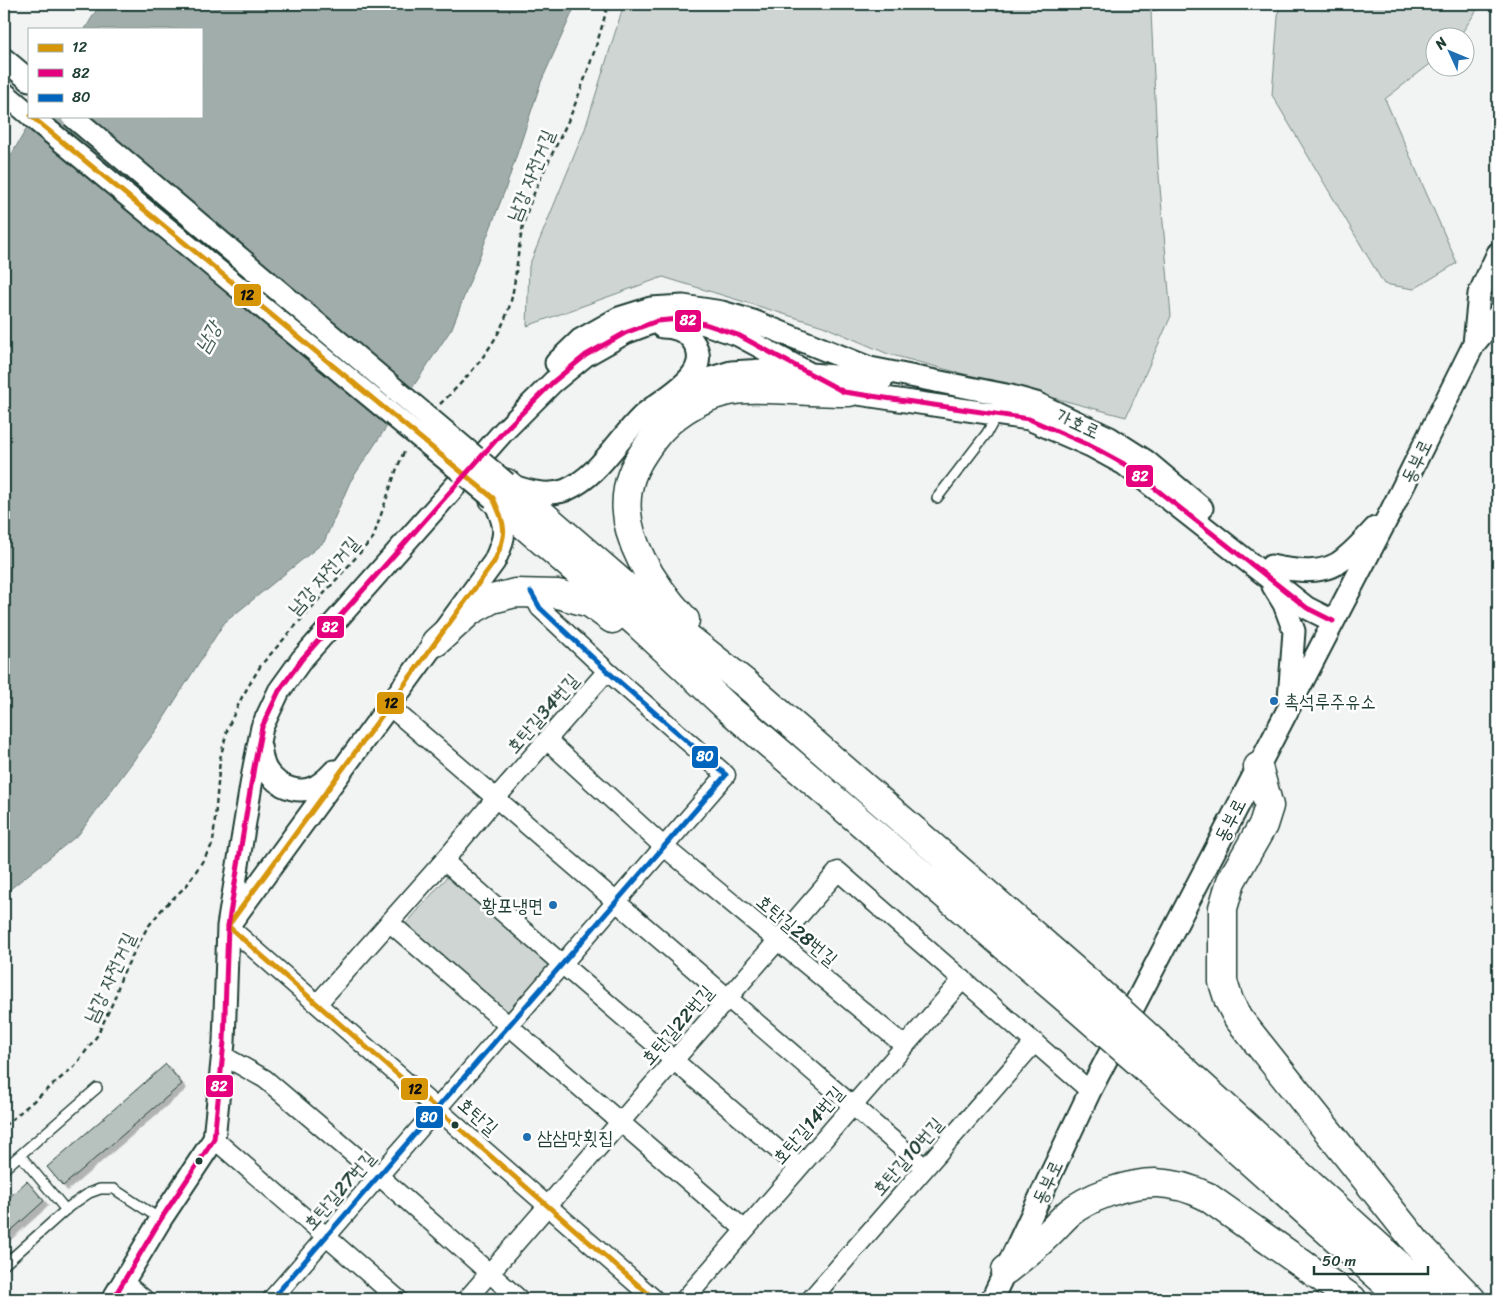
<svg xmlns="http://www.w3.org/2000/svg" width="1502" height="1303" viewBox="0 0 1502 1303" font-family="Sriracha,'Poor Story',sans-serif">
<defs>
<filter id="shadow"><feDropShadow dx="4.5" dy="4.5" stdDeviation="0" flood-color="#0004"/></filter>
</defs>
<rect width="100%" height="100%" fill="#f2f3f3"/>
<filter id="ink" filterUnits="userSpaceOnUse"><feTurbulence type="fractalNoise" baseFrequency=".02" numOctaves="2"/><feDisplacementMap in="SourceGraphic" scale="10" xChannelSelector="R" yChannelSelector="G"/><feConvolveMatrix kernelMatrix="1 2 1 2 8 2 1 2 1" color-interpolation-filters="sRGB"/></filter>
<g filter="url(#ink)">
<path fill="#ced5d3" stroke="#768984" d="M624 4H1190L1151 11 1158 164 1171 316 1126 417 888 354 823 326 663 277 527 326 529 266 585 129Z
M1279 4H1481L1459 37 1434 38V61L1385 99 1457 263 1414 289 1384 284 1272 95Z
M448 876 553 966 509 1016 405 925Z"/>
<path fill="#a1adaa" stroke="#6d807b" d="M100 4H576L541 82 505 190 452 328 350 482 324 542 224 623 157 729 79 834 4 894V167L34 116H201V29H85Z"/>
<path fill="#b7c1bd" stroke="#1f3d34" filter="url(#shadow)" d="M166 1064 182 1084 63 1186 47 1167Z
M27 1181 44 1201 4 1237V1202Z"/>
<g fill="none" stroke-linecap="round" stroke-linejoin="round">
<defs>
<path id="service" d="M937 498 987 433 997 415
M20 1155 66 1210
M4 1169 97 1088
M4 1265 70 1206 89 1193 100 1189H114L160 1219"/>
<path id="minor" d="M389 706 925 1168
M547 740 663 846 905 1046
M444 861 563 965 799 1168
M389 922 745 1230
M228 926 654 1299
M317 1004 448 856 496 798 607 671
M222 1055 265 1079 379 1176 519 1299
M214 1139 398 1299
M123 1282 144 1299
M272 1299 726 775 607 671 540 608 531 592
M467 1299 838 871 1090 1091
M685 1299 963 979
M811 1299 1035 1042"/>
<path id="tertiary" d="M4 59 29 80
M4 93 29 114
M1474 344 1479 294 1498 253
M556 363 580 340 619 318 651 308 683 306 722 312 753 321 870 368 1011 396 1036 403 1110 438 1146 461 1202 508
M681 387 731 372 763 370 882 380
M510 485C528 491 547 497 566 490 600 475 616 441 642 416 662 397 717 375 692 340 685 330 674 327 662 327
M1271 566C1295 571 1325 576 1345 558 1356 549 1366 538 1375 528
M1273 586 1284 604 1294 631 1289 699
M260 746C261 752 262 759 264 765 267 773 275 781 282 785 304 796 319 788 334 771
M231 922 494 562C507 534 507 528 494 500
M113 1299 161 1219 214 1139 224 1042 228 926 254 767 262 727 279 691 302 659 504 431 553 382 586 355 625 333 657 321 680 319 705 324 738 335 844 392 1029 419 1091 446 1124 464 1307 608 1333 621
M992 1299 1090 1091 1391 511 1474 344 1498 315"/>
<path id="motorway" d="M506 483 654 611 746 684 1090 984
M493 498 637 623 730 710 1076 1007
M685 620C654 587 619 536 628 489 631 470 642 454 653 439 670 416 697 399 724 392 747 387 769 389 792 390 811 391 830 392 849 392
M436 642 470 611 492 599 515 593 558 594 590 603 612 619
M1258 767 1269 806 1263 825 1231 881 1223 908V982L1229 1001 1238 1018 1416 1242 1471 1299
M1160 1048 1436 1299
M1148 1070 1404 1299
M1006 1270C1020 1259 1034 1248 1047 1235 1055 1228 1061 1220 1069 1213 1081 1203 1095 1197 1109 1192 1145 1180 1171 1179 1206 1196L1352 1299"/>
</defs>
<use href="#service" stroke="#1f3d34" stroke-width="12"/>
<use href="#minor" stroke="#1f3d34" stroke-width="21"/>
<use href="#tertiary" stroke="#1f3d34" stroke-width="25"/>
<use href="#motorway" stroke="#1f3d34" stroke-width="31"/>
<path stroke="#1f3d34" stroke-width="2.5" stroke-dasharray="5 4" stroke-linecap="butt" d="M440 404C472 374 506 335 513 291 518 264 518 239 527 212 538 179 558 144 572 112 586 77 599 40 608 4
M4 1126 75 1066 97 1036 114 1000 122 975 147 928 163 908 187 885 204 859 213 843 220 759 228 727 242 697 261 665 373 538 396 471 405 449"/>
<use href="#service" stroke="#fff" stroke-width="9"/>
<use href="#minor" stroke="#fff" stroke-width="18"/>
<use href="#tertiary" stroke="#fff" stroke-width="21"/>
<use href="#motorway" stroke="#fff" stroke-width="28"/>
<defs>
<path id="tertiary-bridge" d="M31 116 493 498
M72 116 506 483"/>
<path id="motorway-bridge" d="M1090 984 1160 1048
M1076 1007 1148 1070"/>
</defs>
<use href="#tertiary-bridge" stroke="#1f3d34" stroke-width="25" stroke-linecap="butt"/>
<use href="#motorway-bridge" stroke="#1f3d34" stroke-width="31" stroke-linecap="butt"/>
<use href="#tertiary-bridge" stroke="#fff" stroke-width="21"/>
<use href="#motorway-bridge" stroke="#fff" stroke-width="28"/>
<defs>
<path id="bus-1" d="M31 116 493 498C506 527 508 533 494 562L228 926 654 1299"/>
<path id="bus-2" d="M113 1299 161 1219 214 1139 224 1042 228 926 254 767 262 727 279 691 302 659 504 431 553 382 586 355 625 333 657 321 680 319 705 324 738 335 844 392 1029 419 1091 446 1124 464 1307 608 1333 621"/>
<path id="bus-3" d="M272 1299 726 775 607 671 540 608 531 592"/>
</defs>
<use href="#bus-1" stroke="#fff" stroke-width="9"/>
<use href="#bus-2" stroke="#fff" stroke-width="9"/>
<use href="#bus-3" stroke="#fff" stroke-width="9"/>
<use href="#bus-1" stroke="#d79608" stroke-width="5"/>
<use href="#bus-2" stroke="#e5007d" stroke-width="5"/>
<use href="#bus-3" stroke="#0065bd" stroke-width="5"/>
</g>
</g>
<g fill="#1f6fb2" stroke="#fff" stroke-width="2">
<circle cx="1274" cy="701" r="5"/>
<circle cx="553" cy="905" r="5"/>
<circle cx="527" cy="1137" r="5"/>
</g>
<g fill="#1f3d34" stroke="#fff" stroke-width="2">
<circle cx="455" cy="1125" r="4.5"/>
<circle cx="199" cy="1161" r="4.5"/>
</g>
<g text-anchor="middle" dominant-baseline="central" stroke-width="5" stroke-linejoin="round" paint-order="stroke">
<g font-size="19" fill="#1f3d34" stroke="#fff">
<text transform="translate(530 175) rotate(-68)">남강 자전거길</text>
<text transform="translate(1078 423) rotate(25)">가호로</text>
<text transform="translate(1416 461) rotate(-64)">동부로</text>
<text transform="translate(323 575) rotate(-49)">남강 자전거길</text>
<text transform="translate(542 713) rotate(-49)">호탄길34번길</text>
<text transform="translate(1230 820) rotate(-63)">동부로</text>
<text transform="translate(797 930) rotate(40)">호탄길28번길</text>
<text transform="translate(109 977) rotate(-65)">남강 자전거길</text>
<text transform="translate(677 1025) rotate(-49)">호탄길22번길</text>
<text transform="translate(478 1116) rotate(41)">호탄길</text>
<text transform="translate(808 1125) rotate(-49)">호탄길14번길</text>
<text transform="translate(907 1156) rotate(-49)">호탄길10번길</text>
<text transform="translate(1047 1182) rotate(-65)">동부로</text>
<text transform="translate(339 1190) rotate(-49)">호탄길27번길</text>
</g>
<g font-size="19" fill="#1f3d34" stroke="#fff" text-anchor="start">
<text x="1284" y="701">촉석루주유소</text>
<text x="543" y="905" text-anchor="end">황포냉면</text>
<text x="537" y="1137">삼삼맛횟집</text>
</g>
<g font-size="20" font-style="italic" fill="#465f57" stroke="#fff">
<text transform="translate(208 337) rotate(-61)">남강</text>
</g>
</g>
<g stroke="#fff" stroke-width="2">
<rect x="233" y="283" width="29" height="24" rx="5" fill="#d79608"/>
<rect x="674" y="309" width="28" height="24" rx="5" fill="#e5007d"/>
<rect x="1125" y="464" width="29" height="24" rx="5" fill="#e5007d"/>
<rect x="316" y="615" width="29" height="24" rx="5" fill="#e5007d"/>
<rect x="376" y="691" width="29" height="24" rx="5" fill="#d79608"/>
<rect x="691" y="745" width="28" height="24" rx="5" fill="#0065bd"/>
<rect x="205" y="1074" width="29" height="24" rx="5" fill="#e5007d"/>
<rect x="400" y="1077" width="29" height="24" rx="5" fill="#d79608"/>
<rect x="415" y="1105" width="29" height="24" rx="5" fill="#0065bd"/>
</g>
<g font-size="14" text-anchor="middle" font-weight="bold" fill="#fff">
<text x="688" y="325">82</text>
<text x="1140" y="481">82</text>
<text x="330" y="632">82</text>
<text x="705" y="761">80</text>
<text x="219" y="1091">82</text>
<text x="429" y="1122">80</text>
</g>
<g font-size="14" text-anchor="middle" font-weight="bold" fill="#111">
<text x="247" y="300">12</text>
<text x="391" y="708">12</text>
<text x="415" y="1094">12</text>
</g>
<rect width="1502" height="1303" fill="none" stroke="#fff" stroke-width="20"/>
<rect x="10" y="10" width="1482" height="1283" fill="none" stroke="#1f3d34" stroke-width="2" filter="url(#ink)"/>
<rect x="28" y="28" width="175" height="90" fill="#ffffff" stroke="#a5b1ae"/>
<rect x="38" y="44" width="25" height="8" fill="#d79608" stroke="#a5b1ae"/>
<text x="72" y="52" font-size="15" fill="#1f3d34">12</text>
<rect x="38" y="69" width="25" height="8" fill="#e5007d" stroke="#a5b1ae"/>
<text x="72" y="78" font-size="15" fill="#1f3d34">82</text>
<rect x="38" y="94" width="25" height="8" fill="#0065bd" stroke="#a5b1ae"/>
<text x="72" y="102" font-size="15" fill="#1f3d34">80</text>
<g transform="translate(1450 52) rotate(314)"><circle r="24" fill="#ffffff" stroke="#a5b1ae"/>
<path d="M0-4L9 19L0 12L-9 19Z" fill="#1f6fb2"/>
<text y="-8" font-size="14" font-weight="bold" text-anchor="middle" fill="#1f3d34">N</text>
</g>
<path d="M1314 1266v8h114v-8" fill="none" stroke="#1f3d34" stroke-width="2.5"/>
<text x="1322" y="1266" font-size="15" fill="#1f3d34" stroke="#ffffff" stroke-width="4" paint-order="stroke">50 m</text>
</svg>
